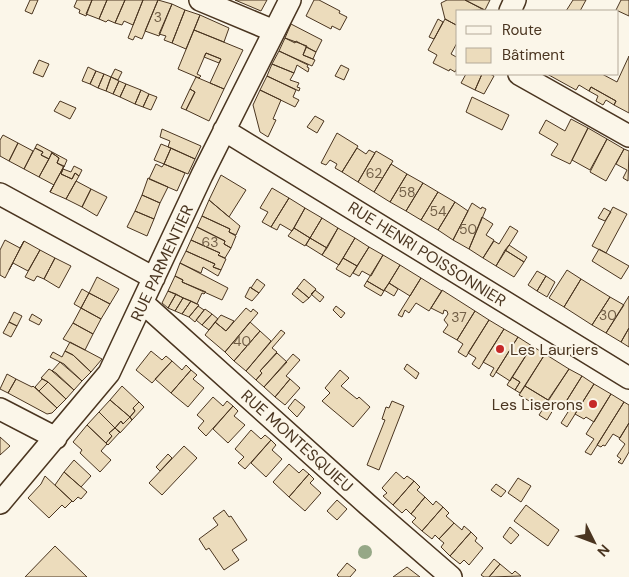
<svg xmlns="http://www.w3.org/2000/svg" width="629" height="577" viewBox="0 0 629 577" font-family="'DM Sans',sans-serif">
<rect width="100%" height="100%" fill="#fbf6e9"/>
<path fill="#ecdcbc" stroke="#4a3520" d="M30 0H38L32 14 25 11Z
M77 0H92L86 16 79 13 80 10 74 7Z
M92 0H107L99 19 86 14Z
M107 0H125L115 23 108 20 106 22 99 19Z
M125 0H143L133 25 124 21 122 25 115 23Z
M143 0H158L142 39 135 36 133 40 128 38Z
M158 0 172 4 159 36 145 31Z
M235 0H267L261 11Z
M314 0H319L340 11 339 13 347 17 340 30 332 26 331 29 306 16Z
M447 0H465L484 10 458 11V26L445 19 441 3Z
M465 0H490L485 10Z
M573 0H586L580 11H566Z
M621 0H629V16L616 10Z
M172 4 185 10 172 43 164 40 166 36 159 34Z
M185 10 200 15 186 49 172 43Z
M200 15 229 28 224 42 194 30Z
M438 19 443 22 434 39 429 37Z
M445 19 458 26V41L451 54 458 58V66L455 72 450 69 449 71 433 63 437 55 428 50Z
M291 24 322 40 316 52 296 41 295 43 285 38Z
M194 30 243 50 224 89 210 83 221 59 206 53 197 74 201 76 199 78 178 69Z
M285 38 307 46 303 55 315 60 312 66 279 51Z
M306 47 316 52 313 59 303 55Z
M279 51 308 65 307 67 309 68 308 72 297 65 294 73 272 64Z
M206 53 221 59 219 63 204 57Z
M629 56V113L614 105 616 101 591 87 589 91 579 85 576 90 547 74H602L617 82Z
M39 60 49 64 43 77 33 73Z
M272 64 294 73 290 80 299 83 297 87 300 88 299 91 267 76Z
M341 65 349 69 344 80 335 76Z
M88 67 96 71 90 84 82 81Z
M115 69 122 72 118 80 111 77Z
M96 71 104 74 98 88 90 84Z
M104 74 111 77 106 91 98 88Z
M466 74H482L475 90 461 83Z
M482 74H490L494 76 484 94 475 90Z
M267 76 296 90 293 97 299 100 295 107 260 90Z
M111 77 119 81 113 94 106 91Z
M196 77 224 89 209 121 186 110 195 92 190 89Z
M119 81 126 84 120 97 113 94Z
M126 84 141 90 135 104 120 97Z
M591 87 616 101 614 105 606 100 603 105 596 101 598 96 589 91Z
M190 89 195 92 186 110 181 108Z
M141 90 149 94 143 107 135 104Z
M260 90 281 100 273 119 276 120 268 137 260 132 253 105Z
M149 94 157 97 151 110 143 107Z
M472 97 509 115 502 130 466 112Z
M60 101 76 108 70 119 54 111Z
M315 116 324 121 317 133 307 127Z
M571 119 588 128 570 164 551 155 558 144 539 133 546 120 565 131Z
M588 128 607 139 590 170 572 160Z
M162 129 201 146 195 159 168 147 170 141 160 137Z
M337 133 358 146 342 172 335 168 337 164 330 160 326 165 321 163Z
M3 135 18 143 9 161 0 156V140Z
M607 139 624 149 606 181 590 172Z
M18 143 33 151 24 169 9 161Z
M37 144 52 152 49 159 41 155 43 152 35 148Z
M161 144 171 148 164 164 154 160Z
M35 148 43 152 41 155 49 159 39 177 24 169Z
M171 148 195 159 188 174 164 164Z
M357 148 366 154 369 150 375 153 358 182 342 172Z
M624 149 629 151 628 181 623 178 627 170 616 164Z
M376 151 393 161 374 192 358 182Z
M52 152 67 160 64 167 57 163 59 158 52 153Z
M52 153 59 158 57 163 64 166 50 192 54 185 39 177Z
M156 164 162 167 164 164 185 173 177 191 149 179Z
M391 164 407 174 390 202 374 192Z
M64 166 61 174 72 179 75 173 79 176 66 199 50 192Z
M74 166 82 170 79 176 75 173 72 179 61 174 63 169 71 172Z
M407 174 423 183 406 211 390 202Z
M221 175 246 190 229 217 209 200Z
M148 178 168 187 160 203 142 195Z
M76 181 91 189 82 207 66 199Z
M423 183 438 192 421 220 406 211Z
M272 188 289 198 271 227 262 222 268 212 260 208Z
M91 189 107 197 97 216 82 207Z
M438 192 455 202 438 230 421 220Z
M142 195 160 203 154 219 135 211Z
M289 198 305 208 292 231 280 224 277 230 271 227Z
M209 200 240 226 236 235 229 232 230 229 202 216Z
M455 202 468 211 453 240 438 230Z
M472 203 481 209 482 207 486 209 469 249 453 240Z
M613 207 627 214 606 253 592 246Z
M305 208 322 218 310 238 294 228Z
M604 208 611 212 605 221 598 218Z
M135 211 154 219 147 236 127 227Z
M202 216 230 229 229 232 236 236 231 248 224 244 225 241 197 227Z
M482 217 493 224 486 235 494 240 483 258 469 249Z
M322 218 338 228 327 248 310 238Z
M510 226 518 231 496 266 483 258 494 241 499 244Z
M197 227 225 241 224 244 231 248 225 258 218 255 220 253 191 240Z
M294 228 310 238 305 246 288 236Z
M338 228 355 238 339 265 322 255Z
M310 238 327 248 322 255 306 245Z
M355 238 369 247 357 266 343 258Z
M5 240 20 248 24 241 5 278 0 275V250Z
M191 240 220 253 218 255 226 259 221 270 213 267 215 264 186 251Z
M24 241 40 250 28 271 13 263 9 270Z
M509 245 527 257 524 262 505 250Z
M369 247 383 255 371 276 362 271 359 276 353 273Z
M599 249 629 266 621 279 592 261Z
M40 250 55 258 44 279 37 276 34 281 25 277Z
M505 250 524 262 514 277 496 266Z
M186 251 215 264 213 267 221 270 218 276 203 267 201 273 180 263Z
M383 255 400 265 384 291 367 281Z
M55 258 71 266 59 288 44 279Z
M343 258 357 266 350 277 336 269Z
M180 263 228 288 222 300 182 282 183 280 175 276Z
M400 265 421 278 410 296 389 283Z
M567 270 581 279 564 307 549 298Z
M537 271 546 276 537 291 528 285Z
M175 276 183 280 182 282 206 292 204 294 202 293 197 304 168 291Z
M546 276 555 282 547 297 537 291Z
M97 277 119 289 110 304 89 293Z
M421 278 442 291 429 311 416 303 409 313 405 310 402 317 398 315Z
M257 279 265 285 259 293 251 288Z
M304 279 316 289 309 298 297 288Z
M581 279 610 297 592 325 564 307Z
M367 281 384 291 381 296 364 286Z
M389 283 398 289 394 296 384 290Z
M250 287 259 293 252 301 245 297Z
M297 288 309 298 303 303 292 294Z
M82 289 89 293 81 308 74 304Z
M315 290 324 297 320 302 311 294Z
M442 290 475 311 457 340 443 332 448 325 444 320 448 314 447 311 444 310 443 314 431 308Z
M168 291 176 294 168 308 162 303Z
M89 293 110 304 101 319 81 308Z
M176 294 183 298 175 311 168 308Z
M629 296V328L621 342 606 333Z
M610 297 624 305 606 333 592 325Z
M183 298 191 301 182 314 175 311Z
M191 301 199 305 189 317 182 314Z
M198 306 204 310 195 322 189 317Z
M336 306 345 313 341 318 333 310Z
M81 308 101 319 93 334 73 323Z
M246 308 251 312 253 309 258 313 225 352 205 335 215 322 226 331Z
M205 309 212 314 202 325 196 320Z
M475 311 489 320 466 357 458 352 463 344 457 340Z
M14 312 22 316 17 326 9 322Z
M32 314 42 320 39 325 29 320Z
M212 314 218 319 209 330 202 325Z
M221 315 234 321 226 331 215 322Z
M489 320 504 329 479 369 472 364 476 358 468 353Z
M9 322 17 326 11 337 3 333Z
M250 322 260 331 234 361 225 352Z
M73 323 93 334 85 350 63 339Z
M629 328V347L621 342Z
M504 329 518 337 493 377 490 375 494 368 483 362Z
M281 330 285 333 272 348 277 352 260 371 262 373 256 380 246 371Z
M260 331 271 341 246 371 234 361Z
M518 337 532 346 510 381 496 372Z
M70 342 85 350 102 359 91 372 73 355 65 351Z
M532 346 545 354 520 393 515 390 520 382 512 377Z
M65 351 73 355 91 372 82 381 64 364 50 357 53 352 62 357Z
M151 351 162 360 166 356 172 361 152 383 136 370Z
M277 353 287 362 264 387 256 380 262 373 260 371Z
M293 354 300 360 286 376 290 379 275 397 264 387Z
M545 354 569 369 548 400 525 386Z
M172 361 182 370 186 365 191 370 171 393 155 379Z
M60 362 82 381 74 390 52 371Z
M407 364 419 373 416 379 404 369Z
M49 369 56 373 74 390 66 399 48 382 41 378Z
M569 369 582 376 562 408 556 405 547 420 539 415Z
M191 370 197 375 193 379 204 388 188 407 171 393Z
M340 370 349 378 341 386 357 399 359 397 370 407 353 427 322 401 330 393 325 388Z
M7 374 16 379 8 393 0 389Z
M582 376 594 384 567 427 561 423 568 412 562 408Z
M512 377 520 382 515 390 507 385Z
M16 379 32 387 33 386 57 408 52 413 47 414 8 393Z
M42 379 48 382 39 391 35 387Z
M290 379 300 388 285 405 275 397Z
M48 382 66 399 57 408 39 391Z
M594 384 611 394 594 422 586 417 584 419 575 414Z
M122 386 139 402 133 408 135 411 130 417 110 400Z
M525 386 548 400 543 409 519 395Z
M611 394 624 402 591 455 585 452 594 439 586 434Z
M213 397 223 406 227 401 233 406 206 436 198 428 204 421 197 415Z
M295 399 305 407 297 417 288 408Z
M110 400 130 417 123 424 121 421 115 428 99 412Z
M392 401 404 406 379 470 367 465 385 420 382 419 386 407 389 408Z
M139 402 144 407 132 420 130 417 135 411 133 408Z
M624 402 629 405V423L620 438 613 434 605 446 603 445 601 447 597 445Z
M233 406 238 411 234 416 245 425 228 443 213 429Z
M99 412 115 428 109 433 112 436 106 443 87 425Z
M130 417 132 420 120 433 115 428 121 421 123 424Z
M629 423V452L622 464 618 462 621 459 617 456 625 444 619 439Z
M87 425 107 444 101 451 111 460 100 472 80 453 82 450 73 442Z
M115 428 120 432 108 445 106 443 112 436 109 433Z
M251 430 261 439 265 435 271 440 245 469 238 463 244 457 235 449Z
M0 437 10 446 0 455Z
M271 440 276 445 272 450 282 459 266 477 251 463Z
M184 446 197 458 162 495 149 483Z
M168 454 172 458 160 471 156 467Z
M74 460 91 476 81 487 64 472Z
M289 464 299 473 303 469 309 474 289 497 273 482Z
M64 472 87 492 81 499 78 497 73 502 55 485Z
M396 472 404 479 407 476 414 481 393 505 383 496 387 493 382 488Z
M309 474 314 479 310 483 321 493 305 511 289 497Z
M45 476 72 501 65 508 62 505 49 518 28 498 41 484Z
M518 478 531 486 521 502 508 493Z
M414 481 420 487 417 490 425 497 411 514 406 509 402 513 393 505Z
M496 484 506 491 501 497 491 490Z
M425 497 433 505 436 501 443 507 422 531 412 522 416 518 411 514Z
M337 500 347 509 337 520 327 511Z
M526 505 559 530 548 546 514 521Z
M443 507 449 513 446 516 454 523 439 539 435 535 432 539 422 531Z
M224 510 229 517 231 516 247 540 232 550 239 560 224 570 209 548 206 550 199 539 218 525 213 518Z
M454 523 462 530 464 526 471 532 450 556 441 547 444 543 439 539Z
M510 527 519 535 511 544 503 537Z
M471 532 477 538 475 541 483 548 469 565 464 560 460 564 450 556Z
M55 546 87 577H25Z
M494 559 500 564 489 577H484L481 575Z
M347 563 356 570 350 577H339L337 575Z
M500 564 512 574 515 571 521 576 489 577Z
M407 567 420 577H393Z"/>
<g fill="none" stroke-linecap="round" stroke-linejoin="round">
<defs>
<path id="minor" d="M200 0 274 31
M510 11 515 0
M519 74 629 136
M224 130 629 378
M0 194 154 278
M143 303 368 505 451 577
M0 409 56 438
M0 503 109 373 202 175 290 0"/>
</defs>
<use href="#minor" stroke="#4a3520" stroke-width="24"/>
<use href="#minor" stroke="#fbf6e9" stroke-width="21"/>
</g>
<circle fill="#96a887" cx="365" cy="552" r="7"/>
<g fill="#c62828" stroke="#fbf6e9" stroke-width="2">
<circle cx="500" cy="349" r="5"/>
<circle cx="593" cy="404" r="5"/>
</g>
<g text-anchor="middle" dominant-baseline="central" stroke-width="4" stroke-linejoin="round" paint-order="stroke">
<g font-size="14" fill="#725f47">
<text x="158" y="17">3</text>
<text x="374" y="173">62</text>
<text x="407" y="192">58</text>
<text x="438" y="211">54</text>
<text x="468" y="229">50</text>
<text x="210" y="242">63</text>
<text x="608" y="315">30</text>
<text x="459" y="317">37</text>
<text x="242" y="341">40</text>
</g>
<g font-size="16" fill="#4a3520" stroke="#fbf6e9">
<text transform="translate(427 254) rotate(32)">RUE HENRI POISSONNIER</text>
<text transform="translate(162 263) rotate(-65)">RUE PARMENTIER</text>
<text transform="translate(297 441) rotate(42)">RUE MONTESQUIEU</text>
</g>
<g font-size="16" fill="#4a3520" stroke="#fbf6e9" text-anchor="start">
<text x="510" y="349">Les Lauriers</text>
<text x="583" y="404" text-anchor="end">Les Liserons</text>
</g>
</g>
<rect x="456" y="10" width="162" height="65" fill="#fbf6e9" stroke="#b4a999"/>
<rect x="466" y="26" width="25" height="8" fill="#fbf6e9" stroke="#b4a999"/>
<text x="502" y="35" font-size="15" fill="#4a3520">Route</text>
<rect x="466" y="48" width="25" height="15" fill="#ecdcbc" stroke="#b4a999"/>
<text x="502" y="60" font-size="15" fill="#4a3520">Bâtiment</text>
<g transform="translate(594 542) rotate(132)" stroke="#fbf6e9" stroke-width="4" paint-order="stroke">
<path d="M0-4L9 19L0 12L-9 19Z" fill="#4a3520"/>
<text y="-8" font-size="14" font-weight="bold" text-anchor="middle" fill="#4a3520">N</text>
</g>
</svg>
